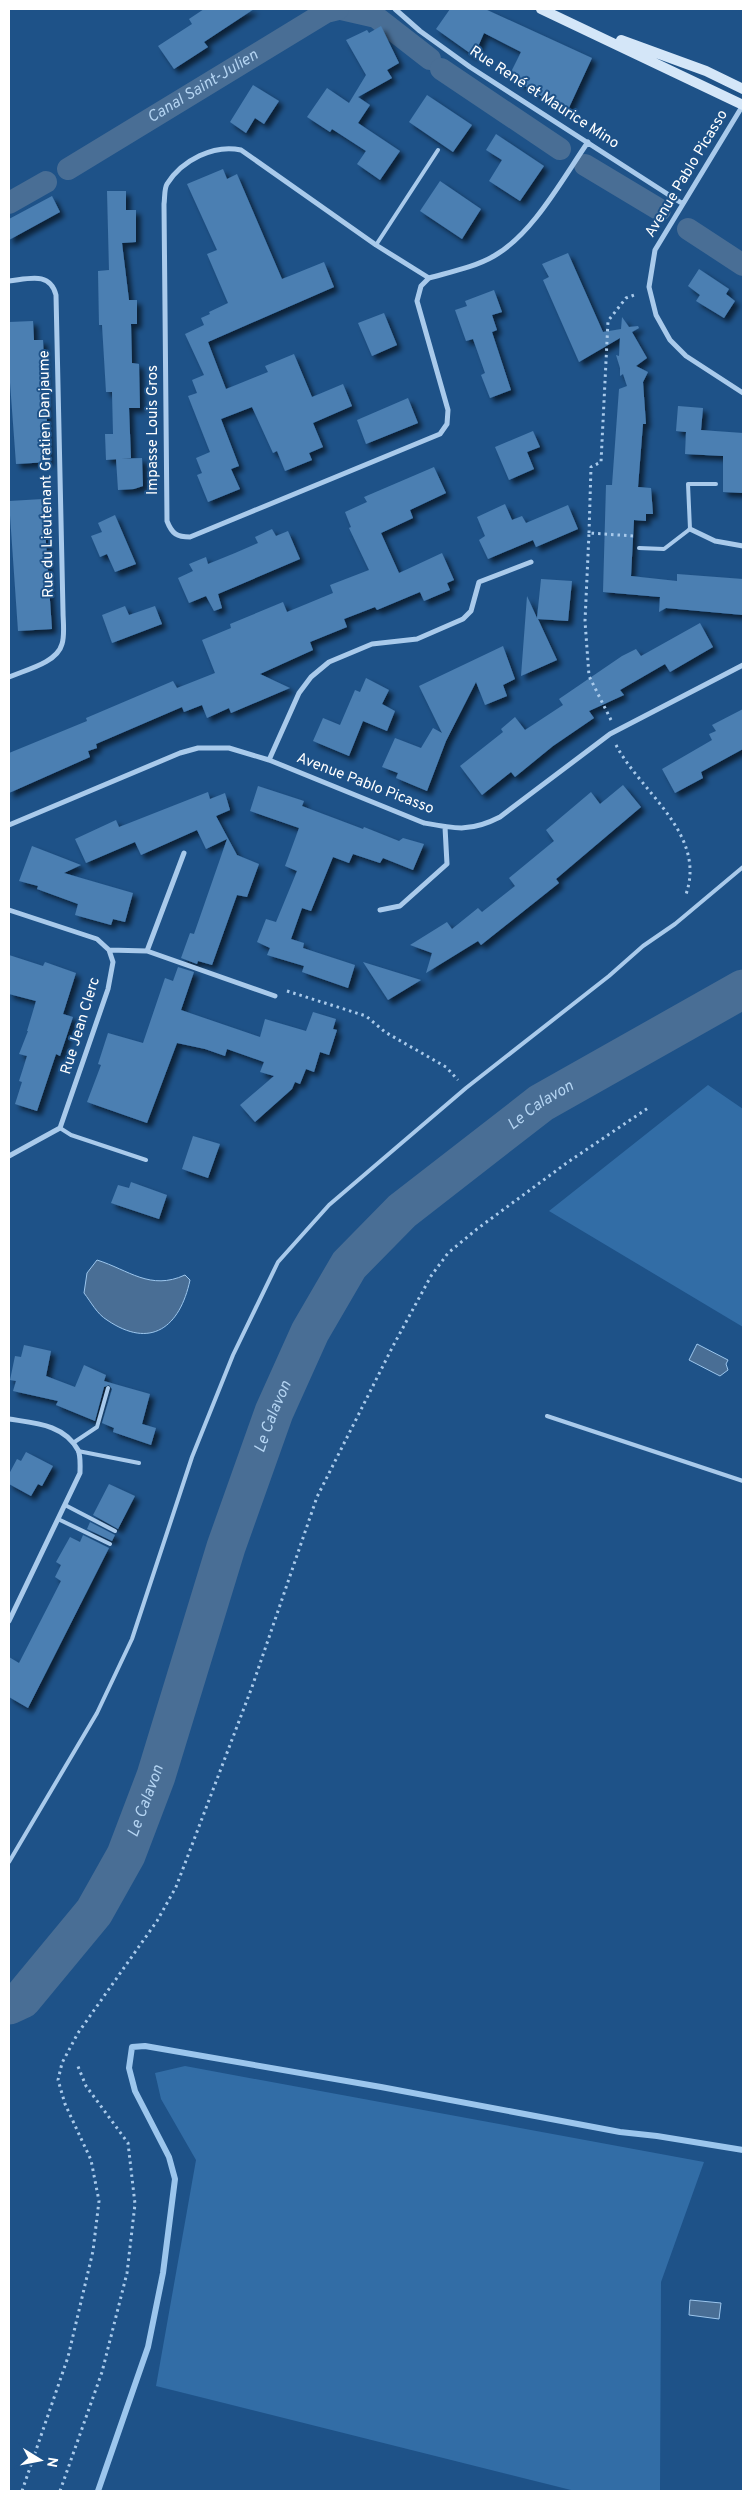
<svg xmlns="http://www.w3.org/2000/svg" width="752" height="2500" viewBox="0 0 752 2500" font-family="Overpass,sans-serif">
<defs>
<filter id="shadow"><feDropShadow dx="4.5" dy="4.5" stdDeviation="2.5" flood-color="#0009"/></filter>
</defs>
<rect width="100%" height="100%" fill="#1e5288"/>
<path fill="#326da6" d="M708 1085 743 1109V1327L549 1211Z
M185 2066 704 2162 661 2282 660 2491H575L156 2386 196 2160 161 2099 155 2073Z"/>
<path fill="#496e95" stroke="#9cc6ed" d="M97 1260C129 1270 150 1291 185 1275L190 1280C180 1327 151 1350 107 1320 97 1314 91 1302 84 1293L87 1273Z
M697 1344 728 1360 726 1364 728 1370 720 1376 689 1360Z
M690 2300 721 2303 719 2319 689 2315Z"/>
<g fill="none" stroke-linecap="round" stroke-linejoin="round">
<path stroke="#9cc6ed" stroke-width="6" d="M98 2491 148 2347 163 2273 175 2179 169 2157 135 2091 129 2068 132 2047 145 2046 381 2087 620 2132 657 2136 743 2150"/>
<g stroke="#496e95" stroke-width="22">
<path d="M341 9 376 17 430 59"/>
<path d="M441 69 560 149"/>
<path d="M585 165 660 210"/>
<path id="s1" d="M68 169 326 12 338 9"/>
<path d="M9 203 46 182"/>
<path d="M688 229 743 265"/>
</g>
<path stroke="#496e95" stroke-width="39" id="s2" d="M9 2005 22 1999 94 1912 126 1855 156 1776 226 1547 274 1412 310 1332 349 1265 402 1211 541 1103 743 989"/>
</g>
<path fill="#4b7fb2" filter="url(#shadow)" d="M204 9H254L204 42 208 47 174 69 158 46 192 24 189 19Z
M450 9H485L592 58 567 112 509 76 521 52 484 33 474 56 436 29Z
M381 26 399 63 387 70 392 78 358 97 370 105 358 123 400 151 380 180 357 164 366 151 332 129 330 132 307 117 327 88 349 103 366 75 346 40 367 30 369 33Z
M253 85 279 101 264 124 255 118 246 133 230 122Z
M427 95 472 125 453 152 409 122Z
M496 134 544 166 520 201 489 181 502 160 486 150Z
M223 169 227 179 237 174 282 279 324 262 334 287 208 342 226 389 268 372 265 366 294 354 312 397 343 384 352 406 313 423 323 447 309 453 312 460 285 471 277 451 273 453 252 407 221 419 239 466 231 469 240 489 208 502 197 475 202 473 196 458 210 452 188 396 197 393 192 380 204 375 185 334 204 325 201 318 210 314 209 312 228 303 207 254 217 250 187 184Z
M440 181 481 209 462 239 420 211Z
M107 191H126V210H136V242L122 243 129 300H137V324H131L132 363 139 364 140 408H129L131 458 106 460 105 434H113L112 392H106L102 325H99L98 271 109 270Z
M52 196 60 212 9 240V219Z
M568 253 603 332 621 329 622 317 629 327 638 326 639 328 632 332 647 358 636 366 648 372 643 382 646 424H643L638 487 651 488 653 514H646V521L634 520 631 576 677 581V574L743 579V615L666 608 659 612 660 597 603 592 606 485H612L619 389 627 386 623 374 620 376V368L616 355 619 356 620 338 579 362 543 280 549 277 542 264Z
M699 269 729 289 726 294 735 301 724 318 696 301 700 295 688 286Z
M494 290 502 312 492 315 497 330 492 332 511 390 490 398 481 375 485 373 473 339 466 341 455 310 467 306 465 301Z
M384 313 397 345 372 356 358 323Z
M33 321 34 340H43L49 462 16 464 9 369V322Z
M408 398 418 423 366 444 357 420Z
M678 406 703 408 701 430 743 433V493L723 492V456L685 454 686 432 676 431Z
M533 431 540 447 527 452 534 469 509 480 495 447Z
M142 458 143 486 134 489 118 490 116 459Z
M434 467 446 493 410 510 413 518 381 533 399 573 442 553 454 580 447 583 450 590 424 601 420 592 377 610 375 607 344 619 347 627 310 642 313 650 260 674 290 688 231 713 229 708 207 718 202 705 184 712 182 707 96 744 97 748 88 751 90 757 9 793V753L87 721 86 718 173 681 177 688 215 673 202 640 231 628 230 624 283 602 287 612 333 593 330 585 369 570 349 528 351 527 345 512 367 502 364 497Z
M43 499 52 629 18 631 9 501Z
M505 504 512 520 522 516 526 523 568 505 578 529 536 547 533 540 488 559 479 540 485 536 477 517Z
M115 515 136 564 115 572 107 554 100 557 91 536 102 532 98 523Z
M272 529 276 536 288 531 300 559 218 594 222 608 214 611 206 596 189 603 178 578 193 571 189 564 206 557 208 564 235 553 258 543 255 537Z
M541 579 572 581 568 621 538 619 557 660 521 676 527 596 537 618Z
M125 606 129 615 155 606 162 624 112 643 102 615Z
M700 623 713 647 670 672 665 664 620 690 624 695 589 711 594 718 553 746 515 777 511 772 482 795 460 766 503 732 501 729 515 717 525 730 563 705 559 699 622 656 636 649 641 656Z
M503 646 515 679 503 685 507 696 485 705 476 682 446 741 427 791 396 778 398 773 382 767 395 738 421 748 433 728 442 733 419 686Z
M366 678 389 690 382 704 395 711 387 731 363 721 349 756 313 741 323 718 340 725 355 690 360 692Z
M743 709V749L701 772 703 778 675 793 662 769 712 740 709 734 716 731 712 725Z
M623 785 641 807 556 879 559 883 481 945 478 941 426 973 432 953 410 945 447 922 452 929 478 908 482 912 515 886 509 878 554 841 546 830 591 792 600 804Z
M258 786 304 801 302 806 363 829 364 827 399 841 403 838 424 844 413 870 383 858 380 863 353 854 349 863 333 857 311 911 302 908 291 939 304 943 303 948 355 965 348 988 302 972 304 966 267 955 270 948 257 942 266 919 276 922 297 871 285 866 299 828 250 811Z
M208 792 210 799 225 793 230 810 216 816 237 855 259 864 247 897 237 895 212 965 198 961 197 964 181 958 190 933 194 934 227 839 206 849 197 830 141 855 135 842 86 863 75 839 116 820 119 827Z
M32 846 81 865 64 873 133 893 125 922 113 919 111 925 75 915 78 904 37 889 38 886 19 881Z
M9 955 43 966 45 962 76 973 63 1014 73 1017 60 1056 56 1054 37 1111 15 1104 22 1082 19 1081 27 1056 19 1054 28 1031H27L36 1001 9 994Z
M363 962 421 980 388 1000Z
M178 967 194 972 181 1010 260 1037 265 1019 306 1031 313 1012 336 1019 333 1029 337 1030 329 1055 320 1052 314 1072 306 1069 300 1084 295 1082 292 1089 255 1122 240 1105 274 1076 260 1072 264 1062 227 1049 225 1056 205 1049 177 1043 147 1123 87 1102 101 1065 98 1064 108 1033 143 1043 165 978 173 981Z
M193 1136 220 1144 208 1178 182 1169Z
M131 1182 167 1195 159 1219 111 1203 118 1185 129 1188Z
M24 1345 51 1351 46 1376 75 1387 84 1365 106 1375 104 1381 150 1394 142 1424 156 1428 151 1445 113 1432 114 1428 102 1423 112 1389 109 1385 104 1387 95 1421 56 1405 58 1401 13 1391 16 1381 10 1380 15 1356 21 1357Z
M26 1452 53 1466 42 1486 38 1484 31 1496 9 1484V1474L17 1459 21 1461Z
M109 1484 135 1496 118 1529 93 1515Z
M90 1522 115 1535 112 1541 87 1529Z
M83 1535 109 1548 28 1708 9 1697V1657L19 1663 61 1581 55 1577 61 1565 56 1562 70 1537 80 1542Z"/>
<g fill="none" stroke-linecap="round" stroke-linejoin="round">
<path stroke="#a9caeb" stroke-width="3" stroke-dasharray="2.5 4" stroke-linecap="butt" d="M589 533 591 467 601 462 608 321 626 298 637 294
M611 720 589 676 585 621 589 533 634 536
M616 745C641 793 709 835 685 897
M287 991 366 1016 385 1032 446 1067 458 1080
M22 2491 68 2357 93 2251 99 2201 91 2160 65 2104 58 2080 62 2063 78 2033 157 1921 176 1887 252 1687 317 1497 393 1346 431 1276 448 1253 477 1229 568 1162 648 1108
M60 2491 102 2372 127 2273 135 2204 128 2143 86 2086 77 2064"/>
<path stroke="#a9caeb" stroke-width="4" d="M376 245 438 150
M639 548 664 549 690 529 688 484H716
M60 1128 71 1135 146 1160
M547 1416 743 1481
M73 1443 97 1427 108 1388
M78 1451 139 1463
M65 1505 115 1531
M58 1519 110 1544
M9 1862 97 1713 132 1639 192 1457 233 1355 278 1262 329 1205 466 1088 609 976 643 946 675 924 743 867"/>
<path stroke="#a9caeb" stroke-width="5" d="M395 9 420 31 470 67 683 204
M743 105 655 250 649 287 656 315 670 340 686 356 743 393
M429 278 421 286 417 301 448 410 447 424 440 434 190 537C177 537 172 534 167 521L164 204C165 198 164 189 167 184 182 160 214 144 241 150L376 245 429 278C450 272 475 267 494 256 533 234 563 178 588 142
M9 281C28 279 50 271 56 295L63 611C63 621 65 635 62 644 57 663 25 670 9 677
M690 529 715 541 743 546
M269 760 299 693 311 677 329 662 372 644 417 639 463 619 471 611 479 582 531 562
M9 825 180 753 198 748H229L269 760 424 823C456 829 471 832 500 817L610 734 743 665
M9 910 97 939 109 950 113 962 108 989 60 1128 9 1156
M380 910 400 906 447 864 445 827
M109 950 147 951 275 996
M147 951 184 853
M9 1419C34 1423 64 1424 78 1450 81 1456 80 1467 80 1473L9 1621"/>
<path stroke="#d4e6f8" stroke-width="10" d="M541 9 743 105
M621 40 706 71 743 89"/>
</g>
<g text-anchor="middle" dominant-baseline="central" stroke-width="4" stroke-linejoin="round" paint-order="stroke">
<g font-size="15" fill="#fff" stroke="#1e5288">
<text transform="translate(544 98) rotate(33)">Rue René et Maurice Mino</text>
<text transform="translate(687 174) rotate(-59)">Avenue Pablo Picasso</text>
<text transform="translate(153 430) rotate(-90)">Impasse Louis Gros</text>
<text transform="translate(47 474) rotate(-91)">Rue du Lieutenant Gratien Danjaume</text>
<text transform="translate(365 784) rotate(21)">Avenue Pablo Picasso</text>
<text transform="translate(81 1026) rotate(-73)">Rue Jean Clerc</text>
</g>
<g font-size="16" font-style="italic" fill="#b4d4f2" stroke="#1e5288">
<text stroke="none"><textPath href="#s1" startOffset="158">Canal Saint-Julien</textPath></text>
<text stroke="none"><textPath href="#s2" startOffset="1075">Le Calavon</textPath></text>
<text stroke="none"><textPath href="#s2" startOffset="655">Le Calavon</textPath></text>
<text stroke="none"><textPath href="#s2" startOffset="250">Le Calavon</textPath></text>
</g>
</g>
<rect width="752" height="2500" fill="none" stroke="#ffffff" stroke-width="20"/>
<g transform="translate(40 2460) rotate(100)" stroke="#1e5288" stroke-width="4" paint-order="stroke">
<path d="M0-4L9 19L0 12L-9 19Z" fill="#ffffff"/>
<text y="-8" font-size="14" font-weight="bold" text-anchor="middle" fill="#ffffff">N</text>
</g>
</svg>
